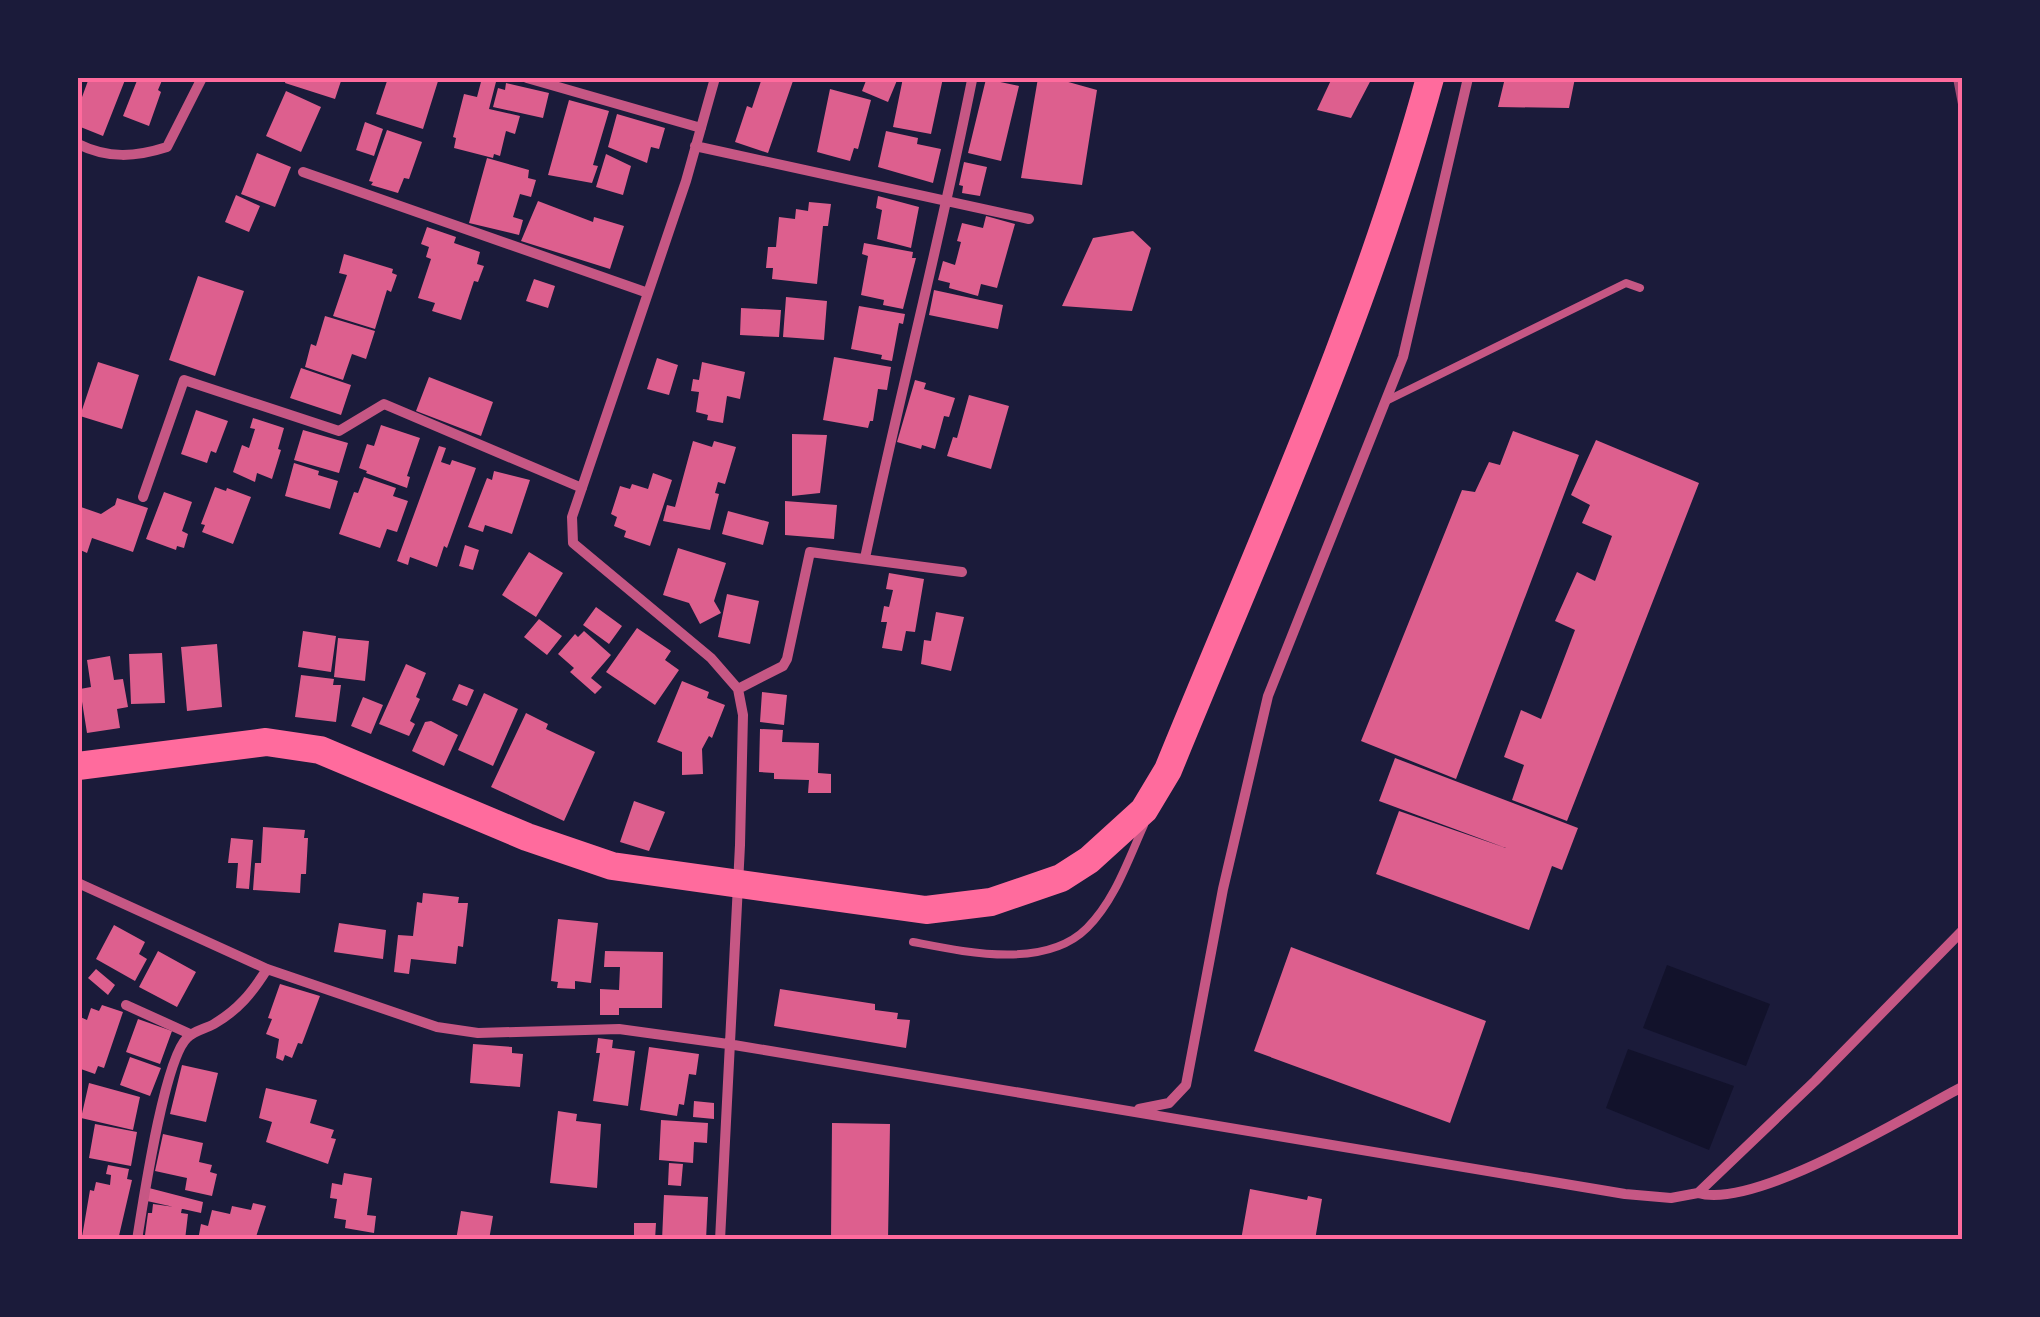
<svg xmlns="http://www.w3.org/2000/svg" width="2040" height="1317" viewBox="0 0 2040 1317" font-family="Manrope,sans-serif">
<rect width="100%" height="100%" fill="#1b1b3a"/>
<path fill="#12122b" d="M1667 965 1770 1004 1746 1066 1643 1028Z
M1628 1049 1734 1086 1709 1150 1606 1108Z"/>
<path fill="#dd5f8e" d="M89 78 125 80 103 136 78 126V108Z
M138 78H163L158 90 161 92 149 126 123 116Z
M286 78H342L335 99 285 83Z
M388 78H439L423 129 376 114Z
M482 78H497L489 109 520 116 515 134 506 131 500 156 494 154 493 158 454 148 456 138 453 137 464 94 477 97Z
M762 78H794L768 153 735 142 747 106 752 108Z
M867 78H898L888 102 862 91Z
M903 78H943L931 134 893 127Z
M1038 78H1054L1097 90 1082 185 1021 178Z
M1332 78H1372L1351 118 1317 110Z
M1505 78H1575L1569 108 1498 107Z
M986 79 1019 86 1001 161 968 153Z
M506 83 549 93 543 118 493 107 498 88 505 90Z
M830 89 871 100 858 149 854 148 850 161 817 152Z
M286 91 321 107 301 152 266 136Z
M569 100 609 111 593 165 598 166 592 183 548 175Z
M617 114 665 128 659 149 651 147 647 163 608 147Z
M365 122 383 129 374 156 356 150Z
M387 130 422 142 409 179 404 178 398 193 371 185 373 182 369 181Z
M886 131 918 138 917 144 941 149 933 183 878 167Z
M257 153 291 167 275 207 241 194Z
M606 154 631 166 623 195 596 187Z
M487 158 529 170 528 178 536 180 531 197 520 194 513 217 523 220 519 235 469 223Z
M964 162 987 167 980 196 962 193 963 186 959 185Z
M236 195 260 206 249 232 225 222Z
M878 196 919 207 911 248 877 239 882 210 876 208Z
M538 201 593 222 594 217 624 226 610 269 521 241Z
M809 202 831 204 828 226H823L817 284 772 279 773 268H766L768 247H776L779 217 795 219 796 209 808 211Z
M986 216 1015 224 997 288 981 284 978 296 949 288 950 283 938 280 943 261 955 265 961 242 957 241 962 223 983 228Z
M427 227 456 237 454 243 480 252 477 264 484 266 478 282 474 281 461 320 432 311 435 303 418 298 431 259 426 257 429 247 421 244Z
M1133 231 1151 248 1132 311 1062 306 1093 238Z
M864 243 913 252 912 258H916L903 309 883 305 884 300 861 295 868 256 862 254Z
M344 254 393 269 392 273 397 275 391 292 387 290 375 329 333 316 347 275 339 273Z
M198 276 244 291 215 376 169 360Z
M534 279 555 286 548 308 526 301Z
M934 290 1003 305 998 329 929 315Z
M786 297 827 301 824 340 783 337Z
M859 306 905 314 903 324 899 323 892 361 881 359 882 355 851 349Z
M741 308 781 310 779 337 740 335Z
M325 316 375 331 366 359 352 354 343 380 305 367 311 344 316 346Z
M834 357 891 367 887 390 878 389 873 421H870L868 428 823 420Z
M657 358 678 365 669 395 647 389Z
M98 362 139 375 122 429 80 416Z
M702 362 745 372 740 399 727 396 723 423 707 420 708 415 696 412 699 392 691 391 693 379 699 380Z
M301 368 351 385 341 415 290 398Z
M429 377 493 402 481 436 416 411Z
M915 380 926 383 924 389 955 398 949 417 944 416 935 449 922 445 921 449 897 442Z
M969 395 1009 406 991 469 947 456 953 437 957 438Z
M196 410 228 421 216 453 211 451 207 463 181 454Z
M253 418 284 428 278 449 281 450 272 479 257 473 255 482 233 472 242 445 249 448 255 429 250 428Z
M381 425 420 438 407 476 410 477 407 488 366 473 367 471 359 468 367 444 374 446Z
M303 430 348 443 339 473 294 460Z
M1513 431 1579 455 1456 779 1361 741 1462 490 1475 492 1489 462 1500 465Z
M792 434 827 435 820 493 792 496Z
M1596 440 1699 483 1567 821 1512 800 1524 765 1504 757 1521 710 1541 719 1575 630 1555 621 1577 572 1595 581 1612 536 1582 523 1590 505 1571 495Z
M693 441 712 447 714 441 736 447 725 484 718 482 715 493 719 494 710 530 663 521 667 505 675 507Z
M439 446 446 448 441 462 450 465 452 460 476 468 447 548 444 546 437 567 410 557 408 565 397 561Z
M294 463 319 471 318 475 338 481 330 509 285 496Z
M494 471 530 480 512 534 485 525 483 532 468 527 487 478 492 480Z
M653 473 672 480 650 546 624 537 626 531 614 526 617 517 611 514 620 486 630 489 632 484 648 489Z
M364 477 396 488 393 496 408 501 397 532 387 529 380 548 339 534 354 492 358 493Z
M215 487 226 491 227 488 251 497 233 544 202 532 205 525 201 524Z
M164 492 192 502 182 531 188 534 184 548 177 546 176 550 146 539Z
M117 498 148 508 133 552 92 538 87 553 78 549V506L101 514 115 505Z
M785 501 837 505 834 539 785 535Z
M728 511 769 522 763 545 722 534Z
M465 545 479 550 473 570 459 566Z
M678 548 726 563 714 601 721 613 700 624 689 603 663 595Z
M529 552 563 573 536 617 502 595Z
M889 573 924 579 915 632 906 631 902 651 882 648 887 622H881L884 606 889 607 893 590 886 589Z
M727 594 759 601 750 644 718 637Z
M596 607 622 626 609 644 583 625Z
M936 612 964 617 951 671 921 664 924 640 931 641Z
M539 619 562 636 547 655 524 637Z
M637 628 671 651 665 660 679 670 655 705 606 672Z
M303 631 336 636 331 672 298 667Z
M584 631 611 655 591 678 602 687 595 694 570 672 574 668 558 654 575 634 578 637Z
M338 638 369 641 365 681 334 677Z
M217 644 222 707 187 711 181 647Z
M162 653 165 703 131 704 129 654Z
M110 656 114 680 123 679 128 707 117 709 120 728 87 733 80 689 91 687 87 660Z
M406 664 426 673 416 697 420 699 410 721 415 724 409 736 379 724Z
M301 675 334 679 333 685H341L336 722 295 717Z
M682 681 709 692 707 698 725 705 712 738 709 736 702 749 703 774 682 775V752L657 742Z
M459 684 474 690 467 706 452 700Z
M762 692 787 695 784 725 760 722Z
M484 693 518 709 493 766 458 750Z
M363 697 383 705 371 734 351 726Z
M526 713 548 724 546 729 595 752 564 821 491 787Z
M431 721 458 735 444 766 412 751 425 722Z
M760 729 783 730 782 742 819 743 818 773 831 774V793H808L809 780 774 779V773L759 772Z
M1395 758 1578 828 1562 870 1552 866 1529 930 1376 874 1399 811 1506 848 1379 801Z
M634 801 665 812 649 851 620 842Z
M263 827 305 830 304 838H308L306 874H301L300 893 253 890 255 863H261Z
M231 838 253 840 249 889 236 888 238 863H228Z
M423 893 459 897 458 903H468L463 947 458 946 456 964 411 959 409 974 394 972 398 935 413 936 417 902 422 903Z
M558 919 598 923 591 983 575 981V989L557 988 558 982 551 981Z
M339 923 386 930 383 959 334 952Z
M114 925 145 942 139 954 147 959 135 981 96 959Z
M1291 947 1486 1021 1450 1123 1254 1051Z
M158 951 196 972 177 1007 139 987Z
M605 951 663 952 662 1008H619V1015H600V989L619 990 620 967H604Z
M96 969 115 985 108 995 88 978Z
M280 984 320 996 302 1044 298 1043 292 1058 285 1055 283 1061 276 1058 279 1039 266 1034 272 1019 268 1018Z
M780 989 875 1004V1010L898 1013 897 1019 910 1020 906 1048 774 1026Z
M102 1005 123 1012 104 1068 98 1066 95 1074 78 1068V1016L87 1020 91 1008 99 1011Z
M138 1019 172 1031 160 1064 126 1052Z
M598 1038 613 1040 612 1048 635 1051 628 1106 593 1101 600 1053H596Z
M473 1044 512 1047V1053L523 1054 520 1087 470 1083Z
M649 1047 699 1054 696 1075 689 1074 684 1105 679 1104 677 1116 640 1110Z
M130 1057 161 1068 150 1096 120 1085Z
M182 1065 218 1073 206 1122 170 1114Z
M89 1083 140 1097 133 1130 81 1118Z
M266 1088 317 1100 310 1123 334 1130 331 1138 336 1139 328 1164 266 1142 272 1122 259 1118Z
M694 1101 714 1103V1119L693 1117Z
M558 1111 577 1114 576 1121 601 1124 597 1188 550 1183Z
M661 1120 708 1123 707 1143 694 1142 693 1163 659 1160Z
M832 1123 890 1124 888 1240H831Z
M95 1124 137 1132 131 1166 89 1158Z
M163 1134 203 1143 199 1162 212 1165 210 1172 217 1174 212 1196 185 1190 187 1178 155 1171Z
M669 1163 683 1164 681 1186 668 1185Z
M108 1165 129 1169 127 1179 132 1180 118 1240 82 1237 90 1190 94 1191 96 1182 110 1185 111 1175 106 1174Z
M344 1173 372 1178 367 1215 376 1216 374 1233 345 1228 346 1220 334 1218 337 1199 330 1198 332 1183 342 1185Z
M149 1188 203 1202 201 1213 147 1201Z
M1250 1189 1307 1200 1308 1196 1322 1199 1315 1240H1241Z
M664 1195 708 1197 706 1240H662Z
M253 1203 266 1206 255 1240H198L201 1224 208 1226 212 1210 230 1214 232 1206 251 1210Z
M153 1204 182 1208 181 1213 188 1214 185 1240H149V1235H145L148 1213H152Z
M461 1211 493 1216 489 1240H456Z
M634 1223H656L655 1240H634Z"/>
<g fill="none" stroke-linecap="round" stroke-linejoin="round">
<path stroke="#c65784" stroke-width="8" d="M1386 401 1626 283 1640 288
M913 942C965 952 1045 970 1087 928 1115 900 1128 860 1144 825"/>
<path stroke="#c65784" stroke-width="10" d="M527 78 701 128
M715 78 686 181 572 517 573 543 711 658 738 689 743 715 740 845 720 1240
M78 144C108 159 136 157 167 147L202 78
M695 146 1029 219
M303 172 648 293
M143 497 184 380 339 431 384 404 582 488
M865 558C899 398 940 240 972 80
M738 689 783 666 787 659 810 552 962 572
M78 883 267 969 437 1027 478 1033 619 1029 728 1044 1625 1194 1671 1198 1698 1193 1815 1081 1962 931
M126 1005 190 1034
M1139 1109 1169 1103 1186 1085 1223 889 1268 696 1403 357 1468 78
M1698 1193C1756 1210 1906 1116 1962 1087
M137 1240C143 1203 164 1060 187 1038 193 1031 205 1029 214 1024 238 1010 252 993 267 969"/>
<path stroke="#ff6b9d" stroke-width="28" d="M78 766 266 742 320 750 527 837 612 866 926 910 991 902 1061 878 1089 860 1144 810 1168 770C1261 542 1365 316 1430 78"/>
<path stroke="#a44b75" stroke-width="8" d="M1957 78 1962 104"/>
</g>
<rect width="2040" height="1317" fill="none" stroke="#1b1b3a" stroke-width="160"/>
<rect x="80" y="80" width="1880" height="1157" fill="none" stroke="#ff6b9d" stroke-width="4"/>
</svg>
